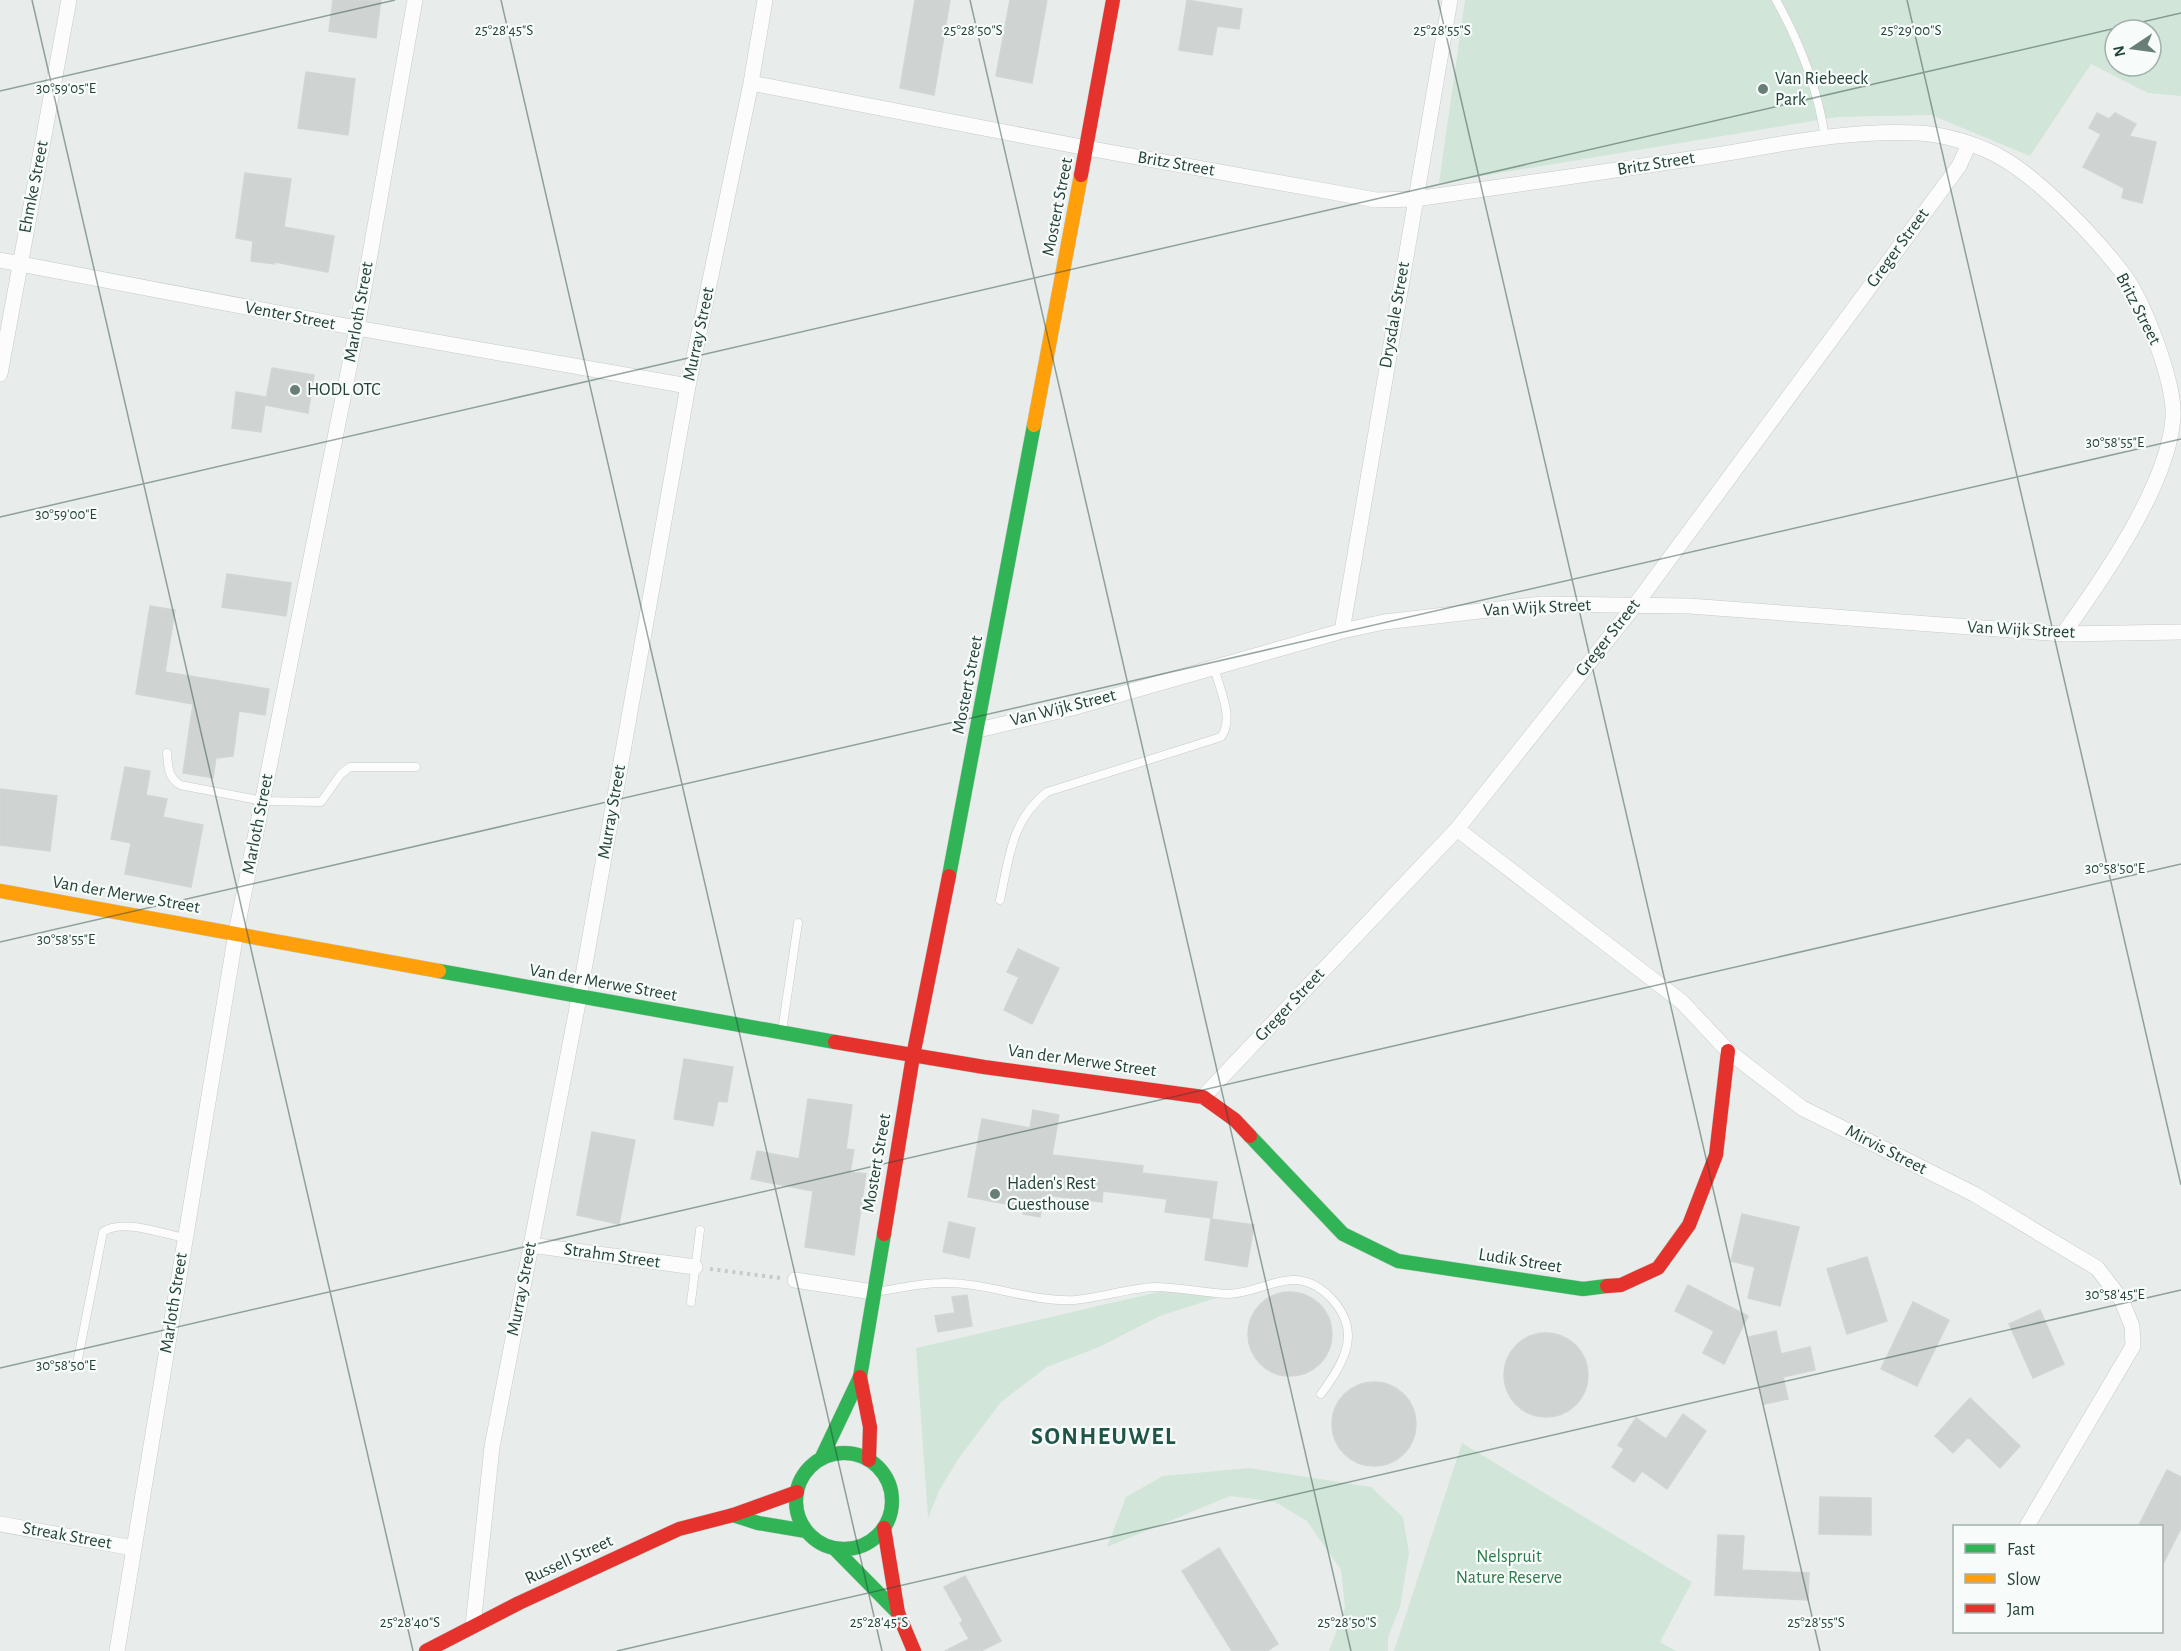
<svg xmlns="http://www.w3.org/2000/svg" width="2181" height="1651" viewBox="0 0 2181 1651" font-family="'Alegreya Sans',sans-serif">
<rect width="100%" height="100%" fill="#e8edeb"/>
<path fill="#d1e6d8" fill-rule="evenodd" d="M1465 0H2181V96L2148 93 2091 64 2030 156 1931 115 1837 117 1439 183ZM2115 30H2151V66H2115Z
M1180 1287 1228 1294 1160 1316 1099 1347 1047 1367 1001 1402 959 1458 940 1489 928 1518 916 1348Z
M1462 1443 1692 1582 1660 1642 1676 1651H1394Z
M1249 1468 1371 1487 1403 1517 1409 1553 1400 1607 1388 1637V1651H1329L1345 1607 1341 1570 1307 1521 1275 1502 1230 1496 1107 1547 1126 1497 1163 1476Z"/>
<path fill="#cfd4d2" stroke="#d1d6d4" stroke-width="1.5" d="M333 0H381L376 38 329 31Z
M915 0H950L934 95 900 88Z
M1010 0H1047L1032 83 996 76Z
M1187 0 1242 9 1239 29 1217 26 1212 55 1179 50Z
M306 72 355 79 348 135 298 128Z
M2097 113 2109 119 2115 113 2136 124 2129 136 2156 142 2142 203 2122 198 2124 188 2083 167 2101 134 2089 128Z
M245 173 291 179 284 227 334 236 328 272 275 262V264L251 261 253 241 236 238Z
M272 368 314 375 308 413 265 405Z
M236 392 266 397 261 432 232 428Z
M227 574 291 583 286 616 222 607Z
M150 606 175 610 165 672 269 689 265 715 239 711 233 756 216 758 213 778 183 773 193 704 136 694Z
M125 767 150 771 146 795 167 799 163 817 203 825 191 887 125 874 131 843 111 839Z
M0 789 57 796 50 851 0 845Z
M1018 949 1059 968 1032 1024 1004 1010 1019 977 1007 972Z
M684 1059 733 1067 727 1102 718 1101 713 1126 674 1119Z
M808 1099 852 1105 846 1149 854 1150 850 1172 866 1174 854 1255 805 1247 813 1191 751 1179 757 1151 799 1159Z
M1033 1110 1059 1115 1052 1155 1143 1166 1142 1173 1217 1182 1212 1218 1165 1212 1167 1199 1103 1191 1102 1202 1044 1195 1040 1217 1023 1214 1024 1207 968 1197 982 1119 1030 1128Z
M592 1132 635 1140 619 1224 577 1215Z
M1742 1214 1799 1227 1780 1306 1748 1298 1755 1267 1731 1261Z
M1211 1219 1254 1225 1247 1267 1205 1260Z
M949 1222 975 1228 969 1258 943 1252Z
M1867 1257 1887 1321 1847 1334 1827 1269Z
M1688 1285 1748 1316 1724 1364 1703 1353 1714 1331 1675 1311Z
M1248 1334a42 42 0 1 1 84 0a42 42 0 1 1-84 0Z
M967 1295 972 1326 938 1332 935 1316 955 1313 952 1297Z
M1913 1302 1949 1320 1917 1386 1881 1369Z
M2040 1310 2064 1364 2033 1378 2009 1324Z
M1776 1331 1781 1354 1810 1347 1815 1370 1783 1377 1788 1399 1764 1404 1749 1337Z
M1504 1375a42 42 0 1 1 84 0a42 42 0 1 1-84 0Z
M1332 1424a42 42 0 1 1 84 0a42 42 0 1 1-84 0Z
M1970 1398 2020 1446 2000 1468 1968 1437 1953 1453 1935 1436Z
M1683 1414 1706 1431 1667 1489 1642 1471 1634 1482 1612 1467 1624 1449 1618 1445 1636 1418 1666 1439Z
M2167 1470 2181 1477V1528L2162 1566V1527H2138Z
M1820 1497 1871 1498V1535L1819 1534Z
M1718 1535 1744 1536 1742 1570 1809 1573 1808 1600 1715 1595Z
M1219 1548 1278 1644 1267 1651H1232L1182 1571Z
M965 1576 1001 1641 981 1651H945L969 1639 960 1623 963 1621 944 1587Z"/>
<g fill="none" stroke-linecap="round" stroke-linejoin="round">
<defs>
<path id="lane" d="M1776 0C1800 43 1818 89 1825 138
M167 753C168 767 168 777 180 785L263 801 321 802 341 774 350 767H416
M1000 900C1009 859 1011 820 1047 792L1221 737C1235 718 1219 688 1214 667
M782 1031 798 923
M875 1292C897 1289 920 1283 942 1283 987 1282 1029 1302 1074 1300 1101 1298 1128 1288 1155 1287 1179 1287 1203 1293 1227 1294 1251 1294 1272 1280 1294 1280 1308 1280 1321 1288 1330 1297 1363 1331 1345 1361 1321 1394
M691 1302 700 1230
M76 1369 103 1232C123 1218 162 1234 185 1238"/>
<path id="street" d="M751 83 1087 148 1376 200 1415 199C1513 185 1612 171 1710 156 1778 145 1849 129 1918 133 1944 134 1980 145 2002 158 2041 180 2097 239 2124 275 2144 302 2175 383 2173 417 2169 484 2102 580 2063 634
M0 260 357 328 688 386
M0 374 69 0
M1342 631 1450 0
M978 730 1072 708 1342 631 1384 622 1542 604 1689 606 2063 634 2181 632
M1457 829 1682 1002 1728 1051 1802 1108 1974 1194 2097 1268 2121 1299 2132 1326 2133 1346 2027 1526
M1203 1097 1457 829 1636 604 1959 166 1969 144
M530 1245 695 1267
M795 1280 873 1292
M0 1524 133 1548
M473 1626 492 1447 579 998 688 386 751 83 765 0
M117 1651 236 933 357 328 415 0"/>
<path id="fast" d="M949 876 1034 425
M439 971 835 1042
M1250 1136 1343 1234 1398 1261 1583 1289 1607 1286
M796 1501a48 48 0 1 1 96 0a48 48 0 1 1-96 0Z
M822 1457 860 1377 884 1234
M733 1515 758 1523 806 1531
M834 1548 898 1613"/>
<path id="slow" d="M1034 425 1081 175
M0 891 439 971"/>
<path id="jam" d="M1081 175 1113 0
M835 1042 984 1067 1203 1097 1235 1120 1250 1136
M884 1234 913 1056 949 876
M1607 1286 1621 1285 1658 1268 1689 1225 1716 1155 1728 1051
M860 1377 870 1427 869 1460
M884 1528 898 1613 914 1651
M426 1651 519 1603 679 1529 733 1515 797 1492"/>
</defs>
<use href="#lane" stroke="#c5cac8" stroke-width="9"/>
<use href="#street" stroke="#c5cac8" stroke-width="16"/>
<use href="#fast" stroke="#c3cbc8" stroke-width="15"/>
<use href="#slow" stroke="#c3cbc8" stroke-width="15"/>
<use href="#jam" stroke="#c3cbc8" stroke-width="15"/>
<path stroke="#c3ccca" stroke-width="4" stroke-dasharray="3 4.5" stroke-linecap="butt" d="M710 1269 780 1278"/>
<use href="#lane" stroke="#fcfcfc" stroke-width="8"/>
<use href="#street" stroke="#fcfcfc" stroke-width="15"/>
<use href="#fast" stroke="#30b455" stroke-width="14"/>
<use href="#slow" stroke="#ff9f0a" stroke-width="14"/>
<use href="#jam" stroke="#e5322d" stroke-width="14"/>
</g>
<path fill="none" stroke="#24423a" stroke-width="1.5" stroke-opacity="0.45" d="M32 0 413 1651M501 0 882 1651M970 0 1351 1651M1438 0 1820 1651M1907 0 2181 1185M0 91 395 0M0 517 2181 13M0 942 2181 439M0 1368 2181 864M617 1651 2181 1290"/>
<g fill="#697e78" stroke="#f7fbf9" stroke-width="2">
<circle cx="1763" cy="89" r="6"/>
<circle cx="295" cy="390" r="6"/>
<circle cx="995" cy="1194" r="6"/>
</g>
<g text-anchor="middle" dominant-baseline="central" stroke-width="4.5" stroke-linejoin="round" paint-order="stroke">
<g font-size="18" fill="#24423a" stroke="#f7fbf9" text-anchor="start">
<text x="1775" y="79">Van Riebeeck<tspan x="1775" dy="21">Park</tspan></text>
<text x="307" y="390">HODL OTC</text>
<text x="1007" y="1184">Haden's Rest<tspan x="1007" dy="21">Guesthouse</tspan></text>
</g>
<g font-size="18" fill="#24423a" stroke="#f7fbf9">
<text transform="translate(1176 164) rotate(10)">Britz Street</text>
<text transform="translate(1656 164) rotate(-9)">Britz Street</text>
<text transform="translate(34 187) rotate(-79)">Ehmke Street</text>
<text transform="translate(1058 207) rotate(-79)">Mostert Street</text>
<text transform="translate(1898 248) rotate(-54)">Greger Street</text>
<text transform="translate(2138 309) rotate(63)">Britz Street</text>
<text transform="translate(359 312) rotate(-80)">Marloth Street</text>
<text transform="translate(1395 315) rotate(-80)">Drysdale Street</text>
<text transform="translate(290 316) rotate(11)">Venter Street</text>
<text transform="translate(699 334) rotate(-78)">Murray Street</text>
<text transform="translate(1537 608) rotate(-3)">Van Wijk Street</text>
<text transform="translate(2021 630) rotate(3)">Van Wijk Street</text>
<text transform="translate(1608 638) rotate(-52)">Greger Street</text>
<text transform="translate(968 685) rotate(-79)">Mostert Street</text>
<text transform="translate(1063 708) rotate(-14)">Van Wijk Street</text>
<text transform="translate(612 812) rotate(-80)">Murray Street</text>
<text transform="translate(258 824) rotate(-79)">Marloth Street</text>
<text transform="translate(126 895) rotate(10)">Van der Merwe Street</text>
<text transform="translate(603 983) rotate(10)">Van der Merwe Street</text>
<text transform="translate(1290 1005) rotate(-47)">Greger Street</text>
<text transform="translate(1082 1061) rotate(8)">Van der Merwe Street</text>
<text transform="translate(1886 1150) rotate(27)">Mirvis Street</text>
<text transform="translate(877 1163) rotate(-80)">Mostert Street</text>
<text transform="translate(612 1256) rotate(8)">Strahm Street</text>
<text transform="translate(1520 1261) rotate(9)">Ludik Street</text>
<text transform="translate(522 1289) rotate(-79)">Murray Street</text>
<text transform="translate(174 1303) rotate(-81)">Marloth Street</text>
<text transform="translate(67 1536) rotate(10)">Streak Street</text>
<text transform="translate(569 1560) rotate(-25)">Russell Street</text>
</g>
<g font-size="18" fill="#2d7a4b" stroke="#f7fbf9">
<text x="1509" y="1557">Nelspruit<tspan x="1509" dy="21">Nature Reserve</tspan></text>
</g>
<g font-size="24" font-weight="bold" letter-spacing="1.5" fill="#1f5548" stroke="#f7fbf9">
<text x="1104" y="1437">SONHEUWEL</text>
</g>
</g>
<g font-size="15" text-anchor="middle" fill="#24423a" stroke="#f7fbf9" stroke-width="4.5" stroke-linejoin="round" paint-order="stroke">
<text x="504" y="35">25°28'45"S</text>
<text x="973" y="35">25°28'50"S</text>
<text x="1442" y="35">25°28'55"S</text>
<text x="1911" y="35">25°29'00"S</text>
<text x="66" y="93">30°59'05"E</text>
<text x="2115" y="447">30°58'55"E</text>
<text x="66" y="519">30°59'00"E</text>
<text x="2115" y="873">30°58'50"E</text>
<text x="66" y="944">30°58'55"E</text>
<text x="2115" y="1299">30°58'45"E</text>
<text x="66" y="1370">30°58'50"E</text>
<text x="410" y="1627">25°28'40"S</text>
<text x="879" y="1627">25°28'45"S</text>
<text x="1347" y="1627">25°28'50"S</text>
<text x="1816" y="1627">25°28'55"S</text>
</g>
<rect x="1953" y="1525" width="210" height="108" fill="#f7fbf9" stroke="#a3b1ad" stroke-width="1.5"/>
<rect x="1965" y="1544" width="30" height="9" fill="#30b455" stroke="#a3b1ad" stroke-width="1.5"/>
<text x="2007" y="1555" font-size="18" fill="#24423a">Fast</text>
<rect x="1965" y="1574" width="30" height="9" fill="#ff9f0a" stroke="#a3b1ad" stroke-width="1.5"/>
<text x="2007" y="1585" font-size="18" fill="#24423a">Slow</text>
<rect x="1965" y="1604" width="30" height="9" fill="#e5322d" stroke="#a3b1ad" stroke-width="1.5"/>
<text x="2007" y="1615" font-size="18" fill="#24423a">Jam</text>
<g transform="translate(2133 48) rotate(257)"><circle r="28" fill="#f7fbf9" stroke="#a3b1ad" stroke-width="1.5"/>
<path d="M0-4.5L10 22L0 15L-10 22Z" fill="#697e78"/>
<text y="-9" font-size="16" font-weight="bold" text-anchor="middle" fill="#24423a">N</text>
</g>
</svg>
